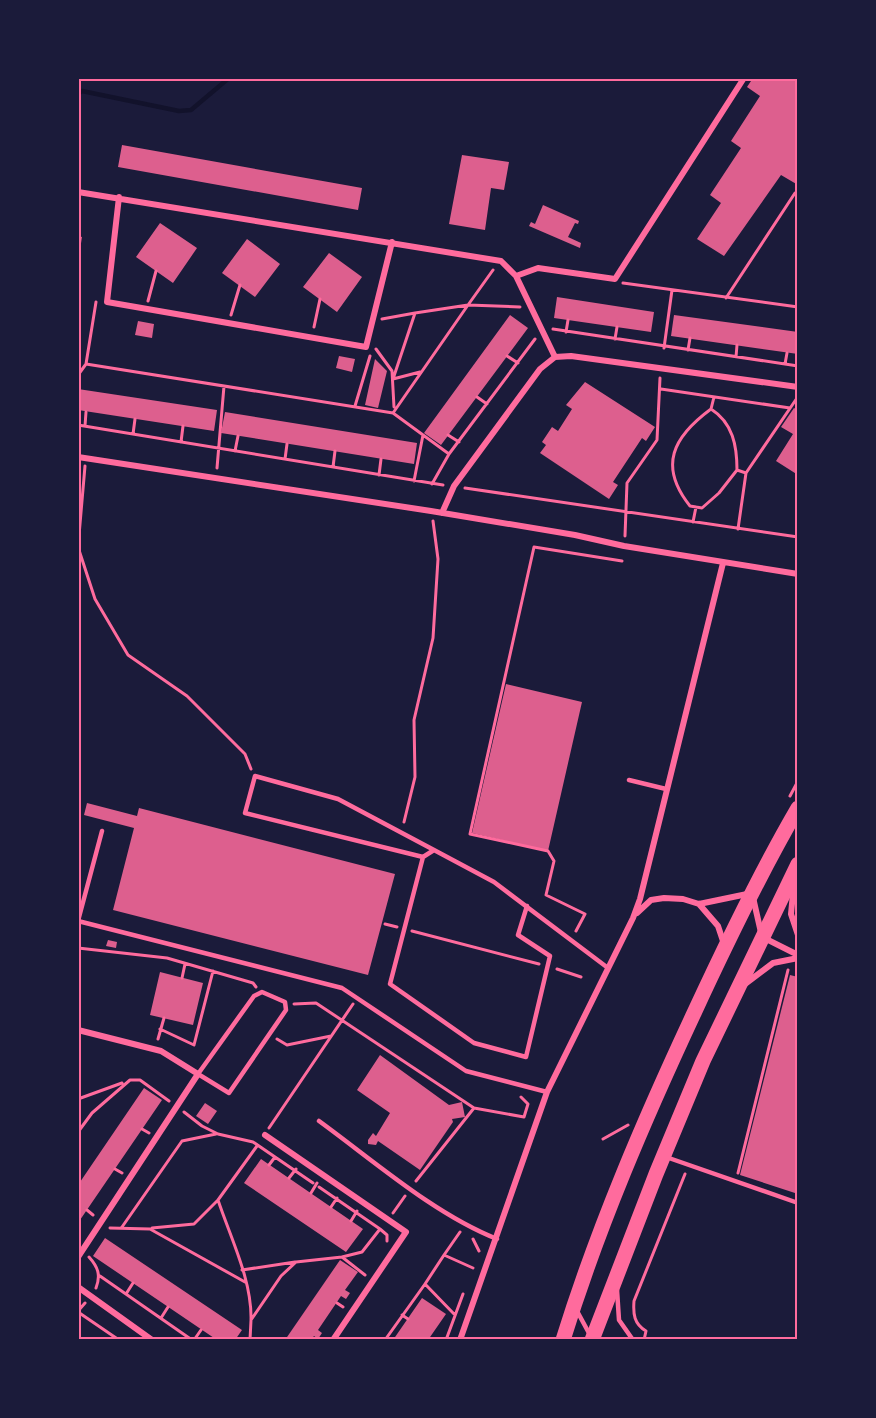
<svg xmlns="http://www.w3.org/2000/svg" width="876" height="1418" viewBox="0 0 876 1418" font-family="'Fira Sans Condensed',sans-serif">
<rect width="100%" height="100%" fill="#1b1b3a"/>
<g fill="none" stroke-linecap="round" stroke-linejoin="round">
<path stroke="#12122b" stroke-width="4.5" d="M78 94 82 91 179 111 191 110 229 78"/>
</g>
<path fill="#dd5f8e" d="M753 78H798V185L781 175 724 256 697 239 721 203 710 195 741 148 731 141 760 96 747 87Z
M122 145 362 188 358 210 118 167Z
M462 155 509 162 504 190 491 188 485 230 449 224Z
M543 205 579 221 578 224 575 223 568 237 581 243 580 248 529 226 531 222 535 224Z
M160 223 197 248 173 283 136 257Z
M78 236 82 237 79 256H78Z
M247 239 280 264 255 297 222 273Z
M329 253 362 277 337 312 303 287Z
M557 297 654 312 651 332 554 318Z
M510 315 528 328 441 445 424 433Z
M674 315 798 332V354L671 336Z
M138 321 154 324 152 338 135 335Z
M339 356 355 359 352 372 336 368Z
M375 359 387 371 378 408 365 405Z
M585 382 655 427 646 441 642 438 613 482 618 485 609 499 540 453 546 445 542 442 552 427 558 431 572 409 566 405Z
M78 389 217 410 214 431 78 410Z
M794 408 798 410V475L776 461 793 434 781 427Z
M225 412 417 443 414 464 221 433Z
M506 684 582 702 548 851 472 833Z
M87 803 137 816 139 808 395 874 368 975 113 910 134 828 84 815Z
M108 940 117 942 116 948 106 946Z
M160 972 203 983 193 1025 150 1015Z
M790 975 798 977V1194L740 1175Z
M380 1055 449 1105 462 1102 465 1117 452 1119 453 1122 420 1170 378 1141 376 1145 368 1144V1140L373 1133 376 1136 390 1113 357 1090Z
M144 1088 162 1100 80 1220 78 1218V1185Z
M205 1103 217 1111 208 1124 196 1116Z
M261 1159 363 1229 346 1252 244 1183Z
M105 1238 242 1330 235 1340H217L93 1256Z
M340 1260 358 1272 345 1290 350 1293 346 1299 341 1296 318 1330 322 1333 318 1339 314 1336 311 1340H285Z
M422 1298 446 1314 428 1340H393Z"/>
<g fill="none" stroke-linecap="round" stroke-linejoin="round">
<path stroke="#ff6b9d" stroke-width="3" d="M623 283 798 307
M726 298 795 193 798 195
M148 301 156 271
M96 302 86 364 393 413
M468 305 520 307
M468 305 493 270
M231 315 240 285
M382 319 415 313
M314 327 320 299
M553 329 798 366
M566 332 568 320
M615 339 617 327
M664 348 672 290
M376 349 392 371 394 407
M688 350 690 338
M507 356 518 363
M736 357 737 345
M785 364 787 353
M420 372 393 379 415 313 468 305 393 413 449 454 535 339
M78 375 86 364
M661 389 790 408
M477 397 487 404
M355 406 370 356
M711 409 714 397
M78 425 443 485
M85 426 86 412
M133 434 135 419
M448 435 459 442
M181 442 183 426
M235 451 238 436
M285 459 287 444
M333 467 335 451
M217 468 224 386
M737 470C737 446 733 423 711 409 673 437 658 466 690 506L702 508 719 493 737 470 746 473
M379 475 381 459
M414 481 423 435
M432 484 449 454
M465 488 798 537
M693 522 696 507
M738 529 746 473 797 398
M625 536 627 483 657 440 660 378
M78 547 95 599 128 655 187 696 245 754 251 769
M78 547 85 466
M790 796 798 781
M404 822 415 777 414 720 433 638 438 559 433 521
M385 924 397 927
M412 931 539 964
M576 931 585 914 546 895 554 861 548 851 470 834 534 547 622 561
M78 948 167 958 253 983 256 987
M557 969 581 977
M182 978 185 964
M294 1004 316 1003 474 1108
M160 1029 194 1045 213 971
M158 1039 164 1018
M277 1039 287 1045 331 1036
M78 1099 122 1083
M184 1112 202 1126 218 1134 253 1142 313 1183
M269 1128 353 1004
M142 1129 149 1133
M78 1132 92 1113 130 1080H140L169 1101
M603 1139 628 1125
M269 1165 275 1157
M115 1169 122 1173
M738 1173 788 970
M289 1178 296 1169
M416 1181 474 1108 524 1117 528 1104 521 1097
M319 1187 380 1229 387 1235V1241
M311 1193 317 1183
M331 1207 337 1198
M87 1210 93 1215
M393 1213 405 1196
M351 1221 357 1211
M122 1227 182 1141 216 1134
M110 1228 150 1229 245 1282
M152 1228 194 1224 218 1200
M473 1239 479 1251
M444 1255 460 1232
M89 1257C98 1267 101 1275 96 1288
M342 1257 362 1252 380 1229
M242 1270 295 1262
M100 1276 192 1340
M126 1294 133 1283
M337 1303 343 1307
M78 1311 85 1303
M78 1312 119 1340
M402 1315 408 1319
M455 1315 425 1284 444 1255 473 1268
M161 1318 168 1307
M251 1320C252 1280 231 1239 218 1200L257 1146
M194 1340 201 1330
M250 1340 251 1320 281 1276 296 1262 342 1257 365 1275
M385 1340 425 1284
M446 1340 463 1294
M644 1340 646 1331C634 1324 633 1314 634 1301L685 1174"/>
<path stroke="#ff6b9d" stroke-width="4.5" d="M629 780 666 789
M102 831 78 921 342 988 466 1071 547 1092
M423 857 245 813 255 776 338 799 434 850
M527 906 518 935 550 956 526 1057 474 1043 390 984 423 857 434 850 494 882 608 968
M262 992 285 1002 286 1010 229 1093 198 1074 254 996Z
M319 1121C374 1161 434 1214 497 1239
M666 1157 798 1203
M617 1290 619 1320 633 1340
M577 1311 590 1335"/>
<path stroke="#ff6b9d" stroke-width="6" d="M78 192 501 261 516 276 555 357
M119 197 107 302 366 347 392 242
M516 276 538 268 615 279 744 78
M78 457 431 511 575 535 624 546 798 574
M442 513 454 486 540 369 555 357 571 356 798 387
M794 883 791 914 798 935
M699 904 718 926 724 944
M637 913 651 900 664 898 683 899 699 904 752 893 762 937 798 955
M745 984 773 963 798 958
M78 1030 161 1051 198 1074 78 1257
M265 1135 406 1232 333 1340
M78 1287 152 1340
M460 1340 547 1092 633 918 640 899 723 563"/>
<path stroke="#ff6b9d" stroke-width="15" d="M563 1340C598 1227 645 1118 695 1011 727 942 760 873 798 808
M592 1340 656 1174 703 1061 798 864"/>
</g>
<rect width="876" height="1418" fill="none" stroke="#1b1b3a" stroke-width="159"/>
<rect x="80" y="80" width="716" height="1258" fill="none" stroke="#ff6b9d" stroke-width="2"/>
</svg>
